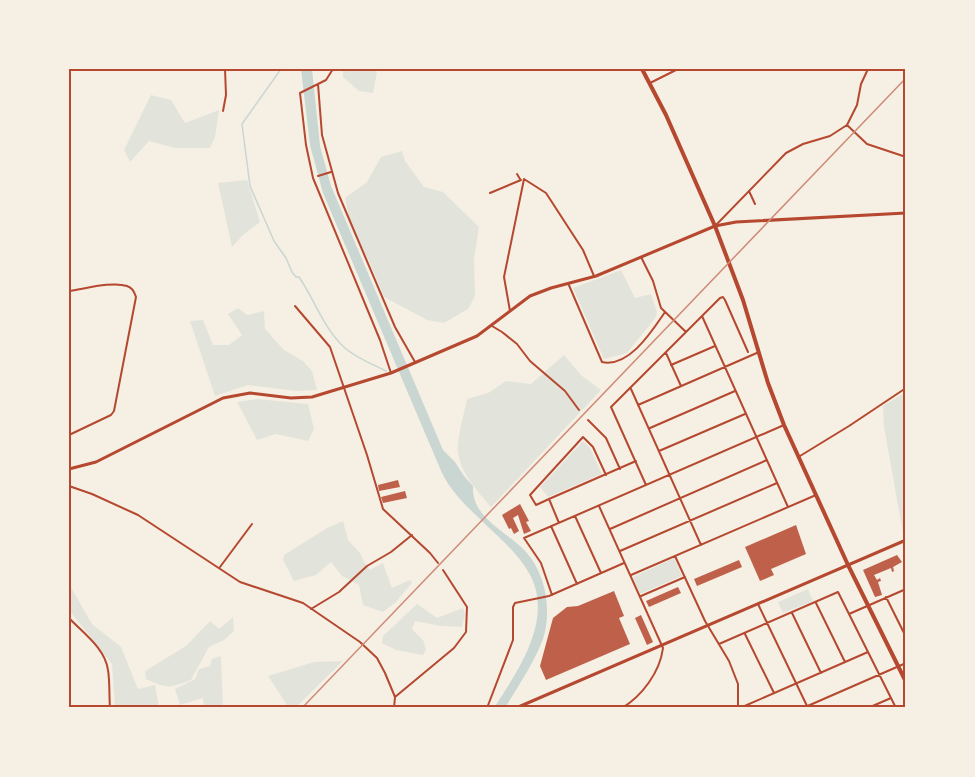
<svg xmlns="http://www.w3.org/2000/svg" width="975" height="777" viewBox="0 0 975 777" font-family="'Roboto Condensed',sans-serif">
<rect width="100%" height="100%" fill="#f6efe4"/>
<path fill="#e2e4dc" d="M343 69H375L377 72 373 93 359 91 343 77Z
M151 95 171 100 185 123 219 110 215 137 210 148H175L149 141 130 162 124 150Z
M402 151 405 161 424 187 443 192 479 227 474 259 475 296 468 309 444 323 427 320 384 297 369 261 351 227 345 198 367 182 381 157Z
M247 180 260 222 242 236 232 247 218 183Z
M621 270 635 298 651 294 657 312 656 317 627 353 604 359 573 288Z
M238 308 247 315 264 311 265 329 284 350 303 361 312 371 317 390 296 391 248 385 215 396 190 321 203 320 213 345H229L242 335 228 314Z
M564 355 581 375 601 390 491 507C477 490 456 469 458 445 459 430 464 414 467 399L488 393 506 381 531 384Z
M906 392V531L903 533 884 427 883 406Z
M257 399 308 404 314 429 308 441 276 434 257 440 237 402Z
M583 441 590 448 602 474 548 497 540 487Z
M343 521 348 540 360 553 364 562 370 570 383 563 392 588 410 580 412 583 396 602 383 612 363 605 359 585 342 576 331 562 316 575 294 581 283 560 284 555 327 528Z
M674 558 682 576 640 594 633 577Z
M69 584 92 624 121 647 138 689 155 685 159 708H115L112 664 69 610Z
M808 589 813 601 783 613 778 602Z
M417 604 437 618 463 608 465 615 462 627 441 626 415 621 412 629 423 640 426 649 423 655 396 650 382 643 383 636Z
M233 617 234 631 224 640 209 647 191 680C169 688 168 689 146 679L145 671 186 646 210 621 219 629Z
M221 656 223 708H204L203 698 180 705 175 689 195 679 199 669 210 666 212 659Z
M343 661 295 708H289L268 676 314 662Z"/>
<path fill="#c9d6d2" d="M301 69H312L320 146 331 186 443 450 455 462 464 476 473 486C471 518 508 532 526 552 546 574 552 611 543 639 534 663 518 686 505 708H494C518 671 555 618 529 573 519 555 501 539 486 525 469 508 453 495 442 473L323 193 310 145Z"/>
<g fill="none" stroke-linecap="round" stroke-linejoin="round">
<path stroke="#c9d6d2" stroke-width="1.5" d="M281 69 242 124 250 186 274 241 286 258 292 272 296 277H299C315 300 323 328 345 348 356 358 372 364 386 371"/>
</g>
<path fill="#bf614a" d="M398 480 400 487 379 491 378 485Z
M405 491 407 498 383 503 381 497Z
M520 504 529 521 526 522 531 531 524 534 518 515 513 518 519 531 514 534 511 528 509 529 502 515Z
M796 525 806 554 771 569 774 575 760 581 745 547Z
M897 555 902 562 893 567 894 571 892 572 891 568 874 575 877 580 880 578 881 581 878 582 882 595 875 597 863 570Z
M739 560 742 567 697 586 694 579Z
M678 587 681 593 649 607 646 601Z
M614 591 624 616 619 618 630 644 546 680 540 666 553 618 567 607 578 606Z
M641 615 653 642 647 645 635 618Z"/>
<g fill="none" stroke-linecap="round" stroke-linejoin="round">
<path stroke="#b5482f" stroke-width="2" d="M333 69 326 80 300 93 306 145 313 178 380 340 391 373
M650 83 678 69
M318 84 322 135 338 193 395 327 415 362
M223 111 226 95 225 69
M847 125 867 144 906 157
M517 174 520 179
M318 176 331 172
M749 191 755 204
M490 193 521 180
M716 225 786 153 803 144 830 136 847 125 857 105 861 84 868 69
M641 257 653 281 661 308 686 332
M568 283 602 362C629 368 652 331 665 312
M69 291C84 289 113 281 127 286 133 288 134 292 136 297L114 411 111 415 69 435
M295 306 330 347 367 455 383 509 430 553 438 563
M510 311 504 277 524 179 546 193 583 250 594 276
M702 316 788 507
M492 326 502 332 517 344 530 361 565 391 579 410
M666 353 681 386
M671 365 715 346
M631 389 701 545
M638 405 759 352
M588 420 606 438 620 469
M650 428 735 391
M659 451 745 414
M800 456 849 426 906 388
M646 485 611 407 720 298 723 297 725 300 748 352
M69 486 92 494 138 515 240 582 303 603 360 642 377 658 385 673 395 697 394 708
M549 499 536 505 530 495 583 437 593 447 606 475
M599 506 663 648C660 672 642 696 622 708
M575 516 601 573
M559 523 549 499 636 461
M551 526 577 584
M610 529 767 460
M620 551 777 483
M675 556 705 621 729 661 738 684V708
M220 567 252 524
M631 575 816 495
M552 595 541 563 524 538 784 425
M641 596 685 577
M886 597 906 637
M816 603 845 662
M758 604 808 708
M311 609 339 592 367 566 391 552 412 535
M792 613 821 673
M849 614 906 589
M69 618C83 633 105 648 108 670 110 682 109 696 110 708
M745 634 774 693
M719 644 838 592 896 708
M395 697 454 648 466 632 467 607 443 570
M487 708 513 640V607L515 603 549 596 624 563
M740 708 868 652
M803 708 906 663
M868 708 891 698"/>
<path stroke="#b5482f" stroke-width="3" d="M69 469 96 462 223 398 250 393 291 398 312 397 391 373 477 336 530 296 551 288 596 276 715 226 736 222 906 213
M516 708 906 540"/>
<path stroke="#b5482f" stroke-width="4" d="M642 69 666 115 715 226 743 300 768 383 784 425 848 565 906 682"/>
<path stroke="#cf8b77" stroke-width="1.5" d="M302 708 906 78"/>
</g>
<rect width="975" height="777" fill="none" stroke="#f6efe4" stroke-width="141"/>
<rect x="70" y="70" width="834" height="636" fill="none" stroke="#b5482f" stroke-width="2"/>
</svg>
